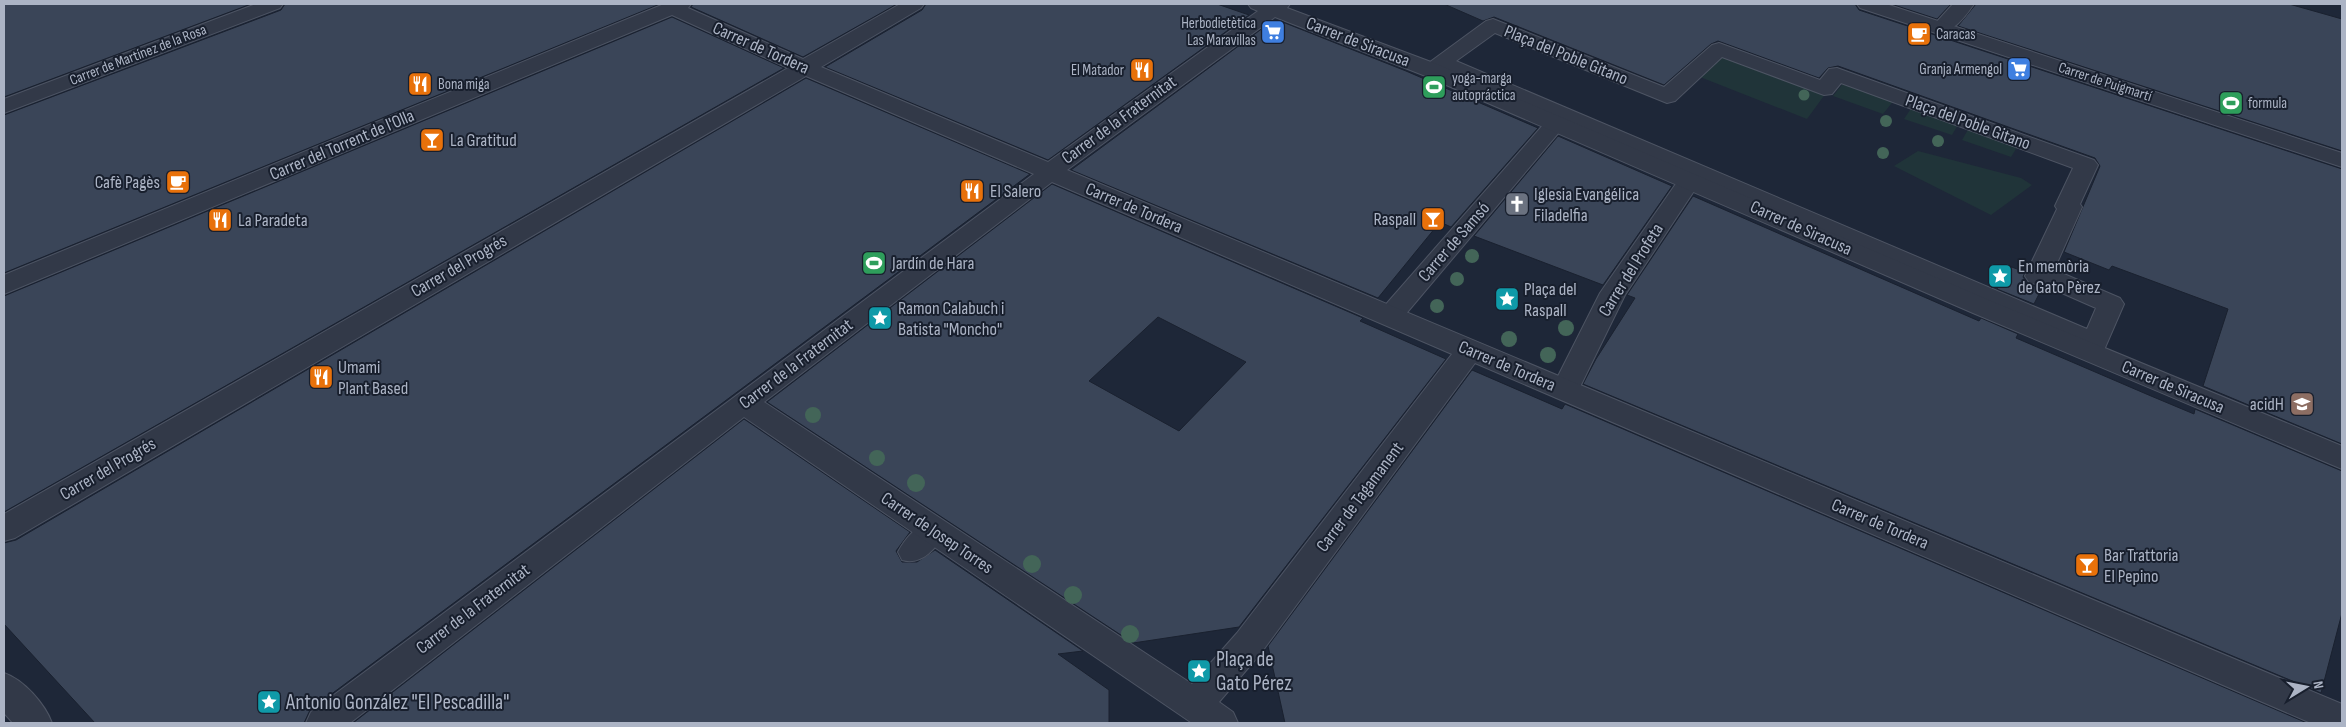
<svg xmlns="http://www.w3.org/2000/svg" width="2346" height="727" viewBox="0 0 2346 727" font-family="'Sofia Sans Condensed',sans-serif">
<rect width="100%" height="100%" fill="#1e2738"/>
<path fill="#203439" d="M1722 51 1826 93 1807 119 1695 75Z
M1845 81 1895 99 1883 114 1833 96Z
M1912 107 1959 123 1952 135 1904 119Z
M1969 128 2019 144 2011 157 1962 140Z
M1918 151 2021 178 2032 185 1991 215 1894 166Z"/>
<path fill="#3a4558" stroke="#1a212f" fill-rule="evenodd" d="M4 4H251L4 97Z
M285 4H660L4 273V115L281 10Z
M693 4H897L803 57 691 7Z
M926 4H1217L1249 15 1048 160 825 67 922 10Z
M1444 4H1855L1859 10 2342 169V444L2203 386 2228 309 2112 266 2109 270 2064 252 2100 166 2095 158 1838 66 1828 68 1819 78 1718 41 1711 44 1664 85 1494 17 1483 21Z
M1891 4H1951L1937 19Z
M1976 4H2289L2342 19V151L1958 26Z
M672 17 784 68 4 512V296Z
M1280 21 1406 71 1538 128 1451 227 1440 222 1378 298 1071 170 1271 22 1276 24Z
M806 78 1030 174 310 710 304 723H95L4 624V543L16 540Z
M1558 136 1672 186 1603 285 1474 236Z
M1052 184 1363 318 1360 321 1446 359 1239 627 1133 643 767 402ZM1158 317 1246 362 1179 431 1089 381Z
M1693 196 1979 321 1981 318 2018 334 2016 338 2151 396 2194 414 2195 409 2342 471V613L2321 693 1583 384 1596 359 1635 298 1627 295Z
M2009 266 2025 272 2023 277 2028 284 2042 288 2034 304 1997 289Z
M1472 370 1562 409 1565 404 2307 723H1285L1268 646Z
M744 419 910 532 896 551 902 562H917L935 550 1083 651 1058 654 1109 690V723H353Z"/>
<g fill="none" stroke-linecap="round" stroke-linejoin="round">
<defs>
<path id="service" d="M933 519 942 522 946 530C938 547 922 566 902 560L898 552C905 538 918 524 933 519Z"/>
<path id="pedestrian" d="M1953 4H1974C1965 17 1951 36 1934 32L1931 28Z
M1493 19 1664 87 1712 45 1719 43 1820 80 1829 69 1837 68 2094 160 2098 165 2080 204 2082 207 2053 272 2064 274 2120 298 2124 304 2104 350 2094 352 2084 350 1700 182 1625 295 1575 397 1565 400 1555 397 1551 390 1600 293 1682 175 1566 124 1399 322 1390 325 1381 322 1377 316 1381 310 1550 117 1434 66 1430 62 1486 21ZM1495 33 1667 103 1675 101 1722 57 1824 95 1832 94 1841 83 2073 168 2055 206 2057 209 2025 276 2029 282 2055 290 2096 308 2087 329 1456 61Z"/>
<path id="minor" d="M256 4H283L280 8 4 113V99Z
M664 4H691L688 8 803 59 900 4H924L921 8 821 67 1048 162 1258 11 1251 8 1248 4H1290L1287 8 1439 65 1991 301 2342 446V469L1973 313 1423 75 1275 17 1067 170 2342 704V723H2311L1475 363 1261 653 1219 702 1233 712 1238 723H1192L744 417 350 723H306L311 712 1034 174 806 76 15 538 4 541V514L788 68 672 15 4 294V275ZM1052 182 1452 354 1237 633 1192 684 764 402Z
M1857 4H1886L2342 153V167L1860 8Z
M4 673C24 680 45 704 52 723H13L4 713Z"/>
</defs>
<use href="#service" stroke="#4d5463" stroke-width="2"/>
<use href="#pedestrian" stroke="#4d5463" stroke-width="2"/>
<use href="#minor" stroke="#4d5463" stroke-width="2"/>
<use href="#service" fill="#323948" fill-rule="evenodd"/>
<use href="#pedestrian" fill="#323948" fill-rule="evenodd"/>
<use href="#minor" fill="#323948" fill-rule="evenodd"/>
</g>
<g fill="#436558">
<circle cx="1804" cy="95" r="5.5"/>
<circle cx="1886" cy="121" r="6"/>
<circle cx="1938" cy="141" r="6"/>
<circle cx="1883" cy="153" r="6"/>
<circle cx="1472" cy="256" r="7"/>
<circle cx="1457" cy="279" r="7"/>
<circle cx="1437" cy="306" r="7"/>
<circle cx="1566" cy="328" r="8"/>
<circle cx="1509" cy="339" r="8"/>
<circle cx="1548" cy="355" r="8"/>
<circle cx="813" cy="415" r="8"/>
<circle cx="877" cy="458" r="8"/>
<circle cx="916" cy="483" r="9"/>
<circle cx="1032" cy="564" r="9"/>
<circle cx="1073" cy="595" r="9"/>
<circle cx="1130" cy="634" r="9"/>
</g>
<defs>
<symbol id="supermarket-square" viewBox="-11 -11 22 22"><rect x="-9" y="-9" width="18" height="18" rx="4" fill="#3f7fe0" stroke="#181f2d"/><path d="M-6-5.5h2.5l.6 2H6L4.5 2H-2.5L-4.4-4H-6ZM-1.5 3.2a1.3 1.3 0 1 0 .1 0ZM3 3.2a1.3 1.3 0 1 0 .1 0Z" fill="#fff"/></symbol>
<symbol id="cafe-square" viewBox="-11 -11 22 22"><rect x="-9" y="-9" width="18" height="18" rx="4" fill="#e8710a" stroke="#181f2d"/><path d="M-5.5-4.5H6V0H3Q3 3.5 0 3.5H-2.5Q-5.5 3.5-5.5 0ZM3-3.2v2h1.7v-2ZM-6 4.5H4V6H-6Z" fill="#fff"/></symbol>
<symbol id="restaurant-square" viewBox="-11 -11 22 22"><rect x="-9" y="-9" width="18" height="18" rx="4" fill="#e8710a" stroke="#181f2d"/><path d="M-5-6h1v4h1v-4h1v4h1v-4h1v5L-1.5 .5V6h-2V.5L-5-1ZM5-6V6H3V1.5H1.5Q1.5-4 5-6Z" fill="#fff"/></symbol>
<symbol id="stadium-square" viewBox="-11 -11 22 22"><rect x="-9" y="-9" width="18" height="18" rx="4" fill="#2e9e5b" stroke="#181f2d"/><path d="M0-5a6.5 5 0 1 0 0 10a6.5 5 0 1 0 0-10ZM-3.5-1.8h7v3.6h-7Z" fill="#fff"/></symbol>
<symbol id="bar-square" viewBox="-11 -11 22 22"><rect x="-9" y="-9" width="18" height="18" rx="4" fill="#e8710a" stroke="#181f2d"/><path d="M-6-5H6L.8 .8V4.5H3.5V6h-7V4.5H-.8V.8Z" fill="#fff"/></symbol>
<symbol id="church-square" viewBox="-11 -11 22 22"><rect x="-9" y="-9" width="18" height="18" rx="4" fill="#6b7280" stroke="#181f2d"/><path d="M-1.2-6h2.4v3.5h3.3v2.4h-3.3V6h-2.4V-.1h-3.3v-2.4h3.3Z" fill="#fff"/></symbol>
<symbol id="sight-square" viewBox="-11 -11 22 22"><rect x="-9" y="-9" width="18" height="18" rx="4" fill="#0f9aa8" stroke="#181f2d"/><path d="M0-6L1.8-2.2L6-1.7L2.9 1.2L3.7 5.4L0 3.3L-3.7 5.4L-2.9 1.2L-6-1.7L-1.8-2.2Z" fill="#fff"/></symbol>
<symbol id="school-square" viewBox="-11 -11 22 22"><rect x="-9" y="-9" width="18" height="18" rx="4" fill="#8d6e63" stroke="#181f2d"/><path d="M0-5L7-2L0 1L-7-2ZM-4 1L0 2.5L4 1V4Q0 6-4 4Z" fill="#fff"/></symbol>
</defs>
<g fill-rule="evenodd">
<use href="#supermarket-square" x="1259" y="18" width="28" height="28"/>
<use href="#cafe-square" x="1905" y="20" width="28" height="28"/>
<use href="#supermarket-square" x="2005" y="55" width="28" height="28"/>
<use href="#restaurant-square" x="1128" y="56" width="28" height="28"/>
<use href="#restaurant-square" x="406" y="70" width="28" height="28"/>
<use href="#stadium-square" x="1420" y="73" width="28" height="28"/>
<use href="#stadium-square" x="2217" y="89" width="28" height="28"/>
<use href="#bar-square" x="418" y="126" width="28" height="28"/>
<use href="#cafe-square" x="164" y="168" width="28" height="28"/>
<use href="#restaurant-square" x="958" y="177" width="28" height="28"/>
<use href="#church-square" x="1503" y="190" width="28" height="28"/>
<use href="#bar-square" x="1419" y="205" width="28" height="28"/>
<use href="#restaurant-square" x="206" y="206" width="28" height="28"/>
<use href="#stadium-square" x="860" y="249" width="28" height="28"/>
<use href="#sight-square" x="1986" y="262" width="28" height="28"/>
<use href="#sight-square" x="1493" y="285" width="28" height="28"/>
<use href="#sight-square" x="866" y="304" width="28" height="28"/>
<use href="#restaurant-square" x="307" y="363" width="28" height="28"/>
<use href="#school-square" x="2288" y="390" width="28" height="28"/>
<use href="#bar-square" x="2073" y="551" width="28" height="28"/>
<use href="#sight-square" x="1185" y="657" width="28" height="28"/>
<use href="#sight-square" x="255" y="688" width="28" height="28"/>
</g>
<g text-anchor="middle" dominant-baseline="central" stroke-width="4" stroke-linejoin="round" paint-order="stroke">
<g font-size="15" fill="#acb4c5" stroke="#181f2d" text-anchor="start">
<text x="1256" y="23" text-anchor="end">Herbodietètica<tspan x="1256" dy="17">Las Maravillas</tspan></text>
<text x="1936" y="34">Caracas</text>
<text x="2002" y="69" text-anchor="end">Granja Armengol</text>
<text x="1124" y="70" text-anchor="end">El Matador</text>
<text x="1452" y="78">yoga-marga<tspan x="1452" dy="17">autopráctica</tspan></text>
<text x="438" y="84">Bona miga</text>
<text x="2248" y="103">formula</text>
</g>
<g font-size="15" fill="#acb4c5" stroke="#181f2d">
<text transform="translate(138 55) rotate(-21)">Carrer de Martínez de la Rosa</text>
<text transform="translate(2105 82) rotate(18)">Carrer de Puigmartí</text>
</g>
<g font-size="18" fill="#acb4c5" stroke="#181f2d">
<text transform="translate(1358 42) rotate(21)">Carrer de Siracusa</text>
<text transform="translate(761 48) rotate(24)">Carrer de Tordera</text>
<text transform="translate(1566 55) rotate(22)">Plaça del Poble Gitano</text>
<text transform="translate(1119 120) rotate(-36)">Carrer de la Fraternitat</text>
<text transform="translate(1968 122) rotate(20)">Plaça del Poble Gitano</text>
<text transform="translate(342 145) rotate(-23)">Carrer del Torrent de l'Olla</text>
<text transform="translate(1134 208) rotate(23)">Carrer de Tordera</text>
<text transform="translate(1801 228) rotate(24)">Carrer de Siracusa</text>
<text transform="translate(1454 242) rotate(-49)">Carrer de Samsó</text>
<text transform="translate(459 266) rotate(-30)">Carrer del Progrés</text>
<text transform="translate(1631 270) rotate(-58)">Carrer del Profeta</text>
<text transform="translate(796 364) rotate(-37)">Carrer de la Fraternitat</text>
<text transform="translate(1507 366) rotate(23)">Carrer de Tordera</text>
<text transform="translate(2173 387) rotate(23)">Carrer de Siracusa</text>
<text transform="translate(108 469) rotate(-30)">Carrer del Progrés</text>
<text transform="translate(1360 497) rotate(-53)">Carrer de Tagamanent</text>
<text transform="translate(1880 524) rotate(23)">Carrer de Tordera</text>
<text transform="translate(937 533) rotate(34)">Carrer de Josep Torres</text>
<text transform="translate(473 609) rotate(-37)">Carrer de la Fraternitat</text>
</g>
<g font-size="18" fill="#acb4c5" stroke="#181f2d" text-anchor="start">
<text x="450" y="140">La Gratitud</text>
<text x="160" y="182" text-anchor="end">Cafè Pagès</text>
<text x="990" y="191">El Salero</text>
<text x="1534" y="194">Iglesia Evangélica<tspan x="1534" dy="21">Filadelfia</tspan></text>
<text x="1416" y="219" text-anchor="end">Raspall</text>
<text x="238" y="220">La Paradeta</text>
<text x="892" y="263">Jardín de Hara</text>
<text x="2018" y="266">En memòria<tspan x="2018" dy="21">de Gato Pèrez</tspan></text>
<text x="1524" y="289">Plaça del<tspan x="1524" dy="21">Raspall</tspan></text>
<text x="898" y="308">Ramon Calabuch i<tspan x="898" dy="21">Batista "Moncho"</tspan></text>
<text x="338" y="367">Umami<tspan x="338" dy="21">Plant Based</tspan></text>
<text x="2284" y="404" text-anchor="end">acidH</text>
<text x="2104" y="555">Bar Trattoria<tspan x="2104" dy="21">El Pepino</tspan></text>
</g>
<g font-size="21" fill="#acb4c5" stroke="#181f2d" text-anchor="start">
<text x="1216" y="659">Plaça de<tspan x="1216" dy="24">Gato Pérez</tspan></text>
<text x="286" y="702">Antonio González "El Pescadilla"</text>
</g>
</g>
<rect width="2346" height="727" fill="none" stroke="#acb4c5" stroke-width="10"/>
<g transform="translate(2306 687) rotate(80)" stroke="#181f2d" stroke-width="4" paint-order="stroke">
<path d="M0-4L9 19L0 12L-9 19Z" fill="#acb4c5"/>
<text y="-8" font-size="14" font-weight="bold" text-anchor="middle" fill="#acb4c5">N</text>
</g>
</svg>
